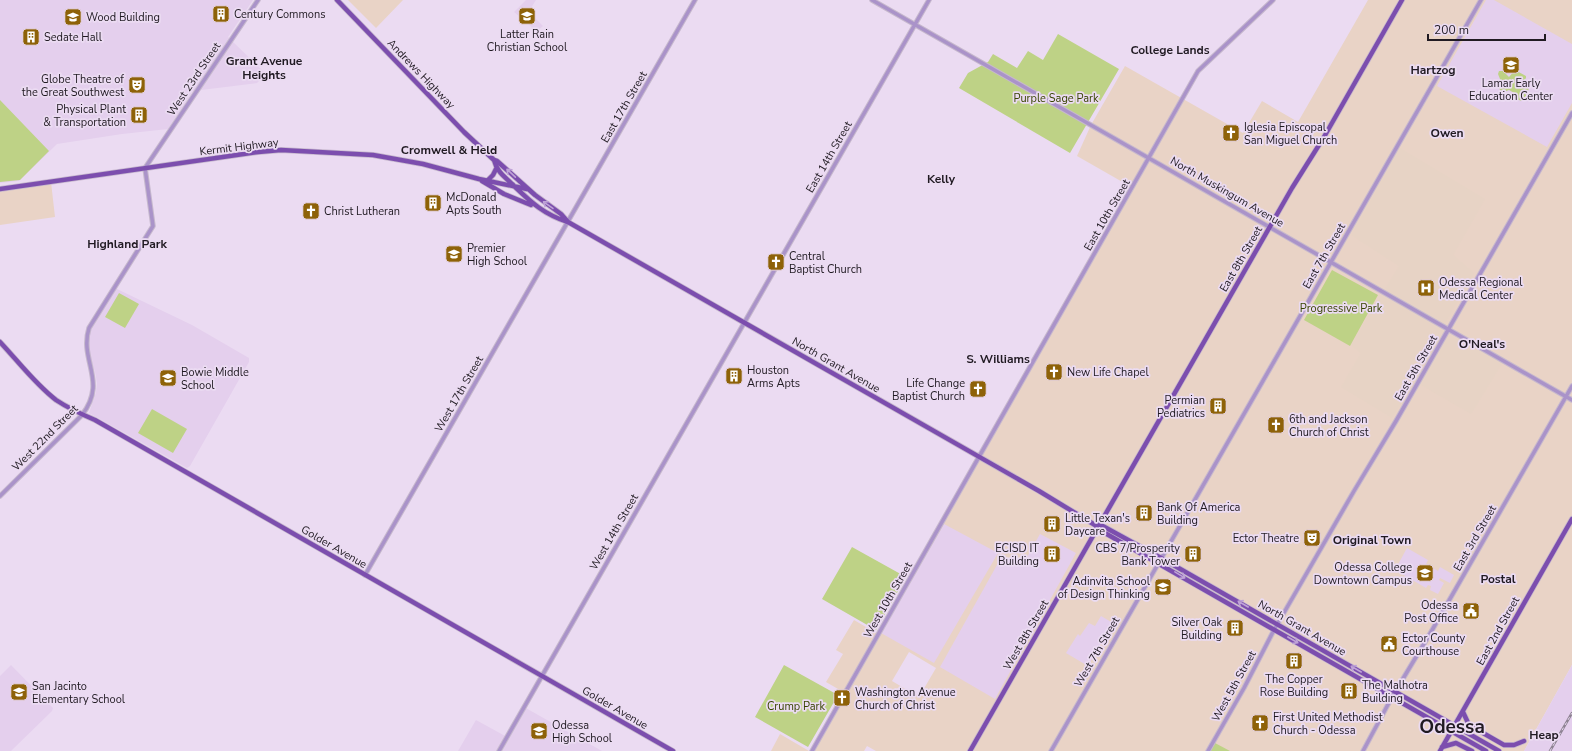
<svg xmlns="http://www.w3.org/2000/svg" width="1572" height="751" viewBox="0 0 1572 751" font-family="'Nunito Sans',sans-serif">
<rect width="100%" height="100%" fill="#ebdbf2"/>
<path fill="#e9d3c6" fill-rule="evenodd" d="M348 0H403L376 28Z
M1368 0H1572V665L1524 751H876L867 746 864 751H812L845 693 826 682 843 654 836 650 854 620 878 634 1133 188 1077 156 1091 125 1125 66 1243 133 1262 101 1298 122ZM909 652 936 668 919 697 892 681Z
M51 182 55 217 0 225V189Z
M780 734 809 751H771Z"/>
<path fill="#e4cfed" d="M0 0H253L228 37 266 74 257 83 193 91 168 129 122 134 57 144 19 181 0 183Z
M526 0H536L531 8 533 11 530 13 543 26 536 32 521 16 520 17 514 12Z
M1486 0H1494L1572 44V103L1547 147 1437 86Z
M117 289 192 325 249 358V362L190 466 187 468 89 413 96 392 97 383 95 372 87 347 91 328 115 290Z
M944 524 998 553 934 663 881 633Z
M1040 534 1076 553 995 699 940 667 1002 556 1022 566Z
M1407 548 1428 560 1426 564 1438 571 1440 567 1454 575 1450 583 1440 578 1439 580 1444 583 1438 594 1430 590 1431 586 1428 585 1426 588 1395 570Z
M1101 616 1113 623 1104 638 1105 639 1103 644 1101 643 1088 666 1066 653 1078 634 1080 636 1089 623 1095 626Z
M11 665 53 708 52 711 11 751H0V676Z
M1572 665V751H1524L1527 746Z
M524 707 602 751H458L476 720 507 737Z"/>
<path fill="#e7d3c5" d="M1400 148 1485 199 1453 255 1474 273 1443 327 1503 362 1471 414 1414 381 1392 418 1341 387 1361 353 1351 345 1399 266 1351 235Z"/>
<path fill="#bed286" d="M1058 34 1119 69 1070 153 959 88 968 73 988 62 993 54 1017 68 1028 51 1043 60Z
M1515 70 1526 76V78L1522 84 1529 88 1527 94 1522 101 1516 99V94L1509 90 1504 92H1501L1499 88 1500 79 1498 74 1499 71H1503L1509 77Z
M0 100 49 151 20 180 0 182Z
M1332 270 1378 295 1350 346 1304 320Z
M119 293 139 304 125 328 105 317Z
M152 409 187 429 173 453 138 433Z
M852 547 906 577 876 630 822 599Z
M784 665 838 695 808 747 755 717Z
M1215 743 1230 751H1210Z"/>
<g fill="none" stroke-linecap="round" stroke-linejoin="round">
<defs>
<path id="minor" d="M872 0 1572 400
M0 496 82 415C108 381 79 361 89 328L153 226 145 168 258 0
M365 575 695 0
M499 751 929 0
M812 751 1198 71 1273 0
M1051 751 1481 0
M1208 751 1244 688 1274 630 1354 491 1396 421 1572 113
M1363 751 1392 697 1431 632 1572 386"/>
<path id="major" d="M337 0 464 132 494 160 497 161 535 195 561 214 568 222
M494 160C497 172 504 176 512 184 531 202 543 214 568 222L1039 491 1095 525 1098 529 1486 751
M482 181 504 194 531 205
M487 181 493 175 496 169
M0 189 258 152 281 150 373 155 423 164 479 179 527 189
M0 342C18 361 35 384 56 400 68 408 81 414 95 420L673 751
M1099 524 1161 558 1499 751
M1463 712 1469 725 1504 745H1514L1524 741
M1442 747 1456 743 1472 751
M970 751 1292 188 1324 137 1402 0
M1440 751 1572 519"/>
</defs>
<use href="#minor" stroke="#c6b8cd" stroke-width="5.5"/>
<use href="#major" stroke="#c6b8cd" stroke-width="6"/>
<use href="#minor" stroke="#aa93c9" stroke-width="3.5"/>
<use href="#major" stroke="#7c4eae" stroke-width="4.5"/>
<defs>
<path id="rail" d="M1550 751 1572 713"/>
</defs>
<use href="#rail" stroke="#8e8393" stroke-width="2.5"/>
<use href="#rail" stroke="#ebdbf2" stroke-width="1" stroke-dasharray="3" stroke-linecap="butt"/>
</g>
<defs><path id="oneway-shaft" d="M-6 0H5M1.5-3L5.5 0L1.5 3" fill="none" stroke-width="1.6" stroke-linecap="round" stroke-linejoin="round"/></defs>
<g stroke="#bfa3d7">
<use href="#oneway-shaft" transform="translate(511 173) rotate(-137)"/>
<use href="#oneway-shaft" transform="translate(548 205) rotate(-145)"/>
<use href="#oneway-shaft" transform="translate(1180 575) rotate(31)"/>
<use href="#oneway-shaft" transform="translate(1243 604) rotate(-150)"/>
<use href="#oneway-shaft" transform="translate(1293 640) rotate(30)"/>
<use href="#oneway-shaft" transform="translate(1356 669) rotate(-150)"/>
</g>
<defs>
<symbol id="building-square" viewBox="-11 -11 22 22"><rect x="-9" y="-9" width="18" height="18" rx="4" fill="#8e6208" stroke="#ebdbf2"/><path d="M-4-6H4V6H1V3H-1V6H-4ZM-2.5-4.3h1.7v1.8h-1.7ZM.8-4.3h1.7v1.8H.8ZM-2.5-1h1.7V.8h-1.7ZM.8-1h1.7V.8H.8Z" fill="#fff"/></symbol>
<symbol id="school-square" viewBox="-11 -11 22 22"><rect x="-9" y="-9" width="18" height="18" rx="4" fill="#8e6208" stroke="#ebdbf2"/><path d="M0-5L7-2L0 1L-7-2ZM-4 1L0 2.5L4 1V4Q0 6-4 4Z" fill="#fff"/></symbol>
<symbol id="university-square" viewBox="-11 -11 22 22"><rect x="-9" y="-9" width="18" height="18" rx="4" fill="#8e6208" stroke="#ebdbf2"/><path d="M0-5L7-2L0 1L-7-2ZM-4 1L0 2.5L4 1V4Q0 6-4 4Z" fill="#fff"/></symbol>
<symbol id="theatre-square" viewBox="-11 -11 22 22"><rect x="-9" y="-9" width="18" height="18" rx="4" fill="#8e6208" stroke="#ebdbf2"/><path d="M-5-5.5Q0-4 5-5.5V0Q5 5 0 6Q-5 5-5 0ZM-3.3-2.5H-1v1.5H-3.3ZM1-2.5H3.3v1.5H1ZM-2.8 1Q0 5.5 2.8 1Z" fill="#fff"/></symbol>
<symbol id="church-square" viewBox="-11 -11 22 22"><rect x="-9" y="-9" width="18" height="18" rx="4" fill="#8e6208" stroke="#ebdbf2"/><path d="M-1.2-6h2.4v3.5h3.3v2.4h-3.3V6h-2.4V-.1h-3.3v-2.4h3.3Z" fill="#fff"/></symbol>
<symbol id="hospital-square" viewBox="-11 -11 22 22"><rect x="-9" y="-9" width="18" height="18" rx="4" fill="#8e6208" stroke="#ebdbf2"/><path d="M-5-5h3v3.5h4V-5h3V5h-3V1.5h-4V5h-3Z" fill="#fff"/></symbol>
<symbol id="civic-square" viewBox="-11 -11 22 22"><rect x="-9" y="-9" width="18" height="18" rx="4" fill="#8e6208" stroke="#ebdbf2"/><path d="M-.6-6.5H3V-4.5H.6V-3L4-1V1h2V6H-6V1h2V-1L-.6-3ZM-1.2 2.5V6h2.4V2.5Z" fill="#fff"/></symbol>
</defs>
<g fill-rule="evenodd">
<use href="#building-square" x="211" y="4" width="20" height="20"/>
<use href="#school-square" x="517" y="6" width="20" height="20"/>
<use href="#university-square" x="63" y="7" width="20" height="20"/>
<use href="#building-square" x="21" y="27" width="20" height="20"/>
<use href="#school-square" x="1501" y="55" width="20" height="20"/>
<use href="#theatre-square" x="127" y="75" width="20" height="20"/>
<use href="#building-square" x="129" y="105" width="20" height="20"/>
<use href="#church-square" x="1221" y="123" width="20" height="20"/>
<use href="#building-square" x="423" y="193" width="20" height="20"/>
<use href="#church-square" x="301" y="201" width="20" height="20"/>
<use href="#school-square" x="444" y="244" width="20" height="20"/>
<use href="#church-square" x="766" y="252" width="20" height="20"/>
<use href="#hospital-square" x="1416" y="278" width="20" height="20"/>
<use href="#church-square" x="1044" y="362" width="20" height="20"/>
<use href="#building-square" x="724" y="366" width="20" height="20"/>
<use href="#school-square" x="158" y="368" width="20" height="20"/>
<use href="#church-square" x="968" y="379" width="20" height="20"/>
<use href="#building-square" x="1208" y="396" width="20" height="20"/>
<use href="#church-square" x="1266" y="415" width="20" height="20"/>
<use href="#building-square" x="1134" y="503" width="20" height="20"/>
<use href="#building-square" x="1042" y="514" width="20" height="20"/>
<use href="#theatre-square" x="1302" y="528" width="20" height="20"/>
<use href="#building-square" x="1042" y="544" width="20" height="20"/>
<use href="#building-square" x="1183" y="544" width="20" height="20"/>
<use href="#university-square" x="1415" y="563" width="20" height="20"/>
<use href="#school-square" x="1153" y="577" width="20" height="20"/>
<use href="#civic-square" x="1461" y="601" width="20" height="20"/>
<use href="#building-square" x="1225" y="618" width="20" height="20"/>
<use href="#civic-square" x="1379" y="634" width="20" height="20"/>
<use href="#building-square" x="1284" y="651" width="20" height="20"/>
<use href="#building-square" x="1339" y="681" width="20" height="20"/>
<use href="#school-square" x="9" y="682" width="20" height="20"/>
<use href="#church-square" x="832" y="688" width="20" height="20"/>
<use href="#church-square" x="1250" y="713" width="20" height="20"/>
<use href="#school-square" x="529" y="721" width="20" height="20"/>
</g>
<g text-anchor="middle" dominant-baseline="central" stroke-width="3.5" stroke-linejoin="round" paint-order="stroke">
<g font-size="11" fill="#201a22" stroke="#ebdbf2" text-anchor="start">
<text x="234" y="14">Century Commons</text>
<text x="86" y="17">Wood Building</text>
<text x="527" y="34" text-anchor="middle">Latter Rain<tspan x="527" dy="13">Christian School</tspan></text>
<text x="44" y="37">Sedate Hall</text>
<text x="124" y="79" text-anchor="end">Globe Theatre of<tspan x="124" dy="13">the Great Southwest</tspan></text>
<text x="1511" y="83" text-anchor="middle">Lamar Early<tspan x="1511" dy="13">Education Center</tspan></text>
<text x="126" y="109" text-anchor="end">Physical Plant<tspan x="126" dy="13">&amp; Transportation</tspan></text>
<text x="1244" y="127">Iglesia Episcopal<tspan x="1244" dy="13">San Miguel Church</tspan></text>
<text x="446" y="197">McDonald<tspan x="446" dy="13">Apts South</tspan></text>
<text x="324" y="211">Christ Lutheran</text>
<text x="467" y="248">Premier<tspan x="467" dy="13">High School</tspan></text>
<text x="789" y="256">Central<tspan x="789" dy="13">Baptist Church</tspan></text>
<text x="1439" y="282">Odessa Regional<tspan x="1439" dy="13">Medical Center</tspan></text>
<text x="747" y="370">Houston<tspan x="747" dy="13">Arms Apts</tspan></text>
<text x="181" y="372">Bowie Middle<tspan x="181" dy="13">School</tspan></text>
<text x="1067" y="372">New Life Chapel</text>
<text x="965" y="383" text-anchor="end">Life Change<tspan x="965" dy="13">Baptist Church</tspan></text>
<text x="1205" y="400" text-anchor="end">Permian<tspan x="1205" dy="13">Pediatrics</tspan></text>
<text x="1289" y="419">6th and Jackson<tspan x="1289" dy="13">Church of Christ</tspan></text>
<text x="1157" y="507">Bank Of America<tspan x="1157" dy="13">Building</tspan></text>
<text x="1065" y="518">Little Texan's<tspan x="1065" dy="13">Daycare</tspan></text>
<text x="1299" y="538" text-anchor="end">Ector Theatre</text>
<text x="1039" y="548" text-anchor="end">ECISD IT<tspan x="1039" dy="13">Building</tspan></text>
<text x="1180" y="548" text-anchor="end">CBS 7/Prosperity<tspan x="1180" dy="13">Bank Tower</tspan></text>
<text x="1412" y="567" text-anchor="end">Odessa College<tspan x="1412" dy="13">Downtown Campus</tspan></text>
<text x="1150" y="581" text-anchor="end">Adinvita School<tspan x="1150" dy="13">of Design Thinking</tspan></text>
<text x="1458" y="605" text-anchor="end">Odessa<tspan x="1458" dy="13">Post Office</tspan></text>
<text x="1222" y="622" text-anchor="end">Silver Oak<tspan x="1222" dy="13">Building</tspan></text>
<text x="1402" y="638">Ector County<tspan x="1402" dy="13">Courthouse</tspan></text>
<text x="1294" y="679" text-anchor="middle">The Copper<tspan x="1294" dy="13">Rose Building</tspan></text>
<text x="1362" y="685">The Malhotra<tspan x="1362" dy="13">Building</tspan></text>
<text x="32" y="686">San Jacinto<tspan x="32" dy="13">Elementary School</tspan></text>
<text x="855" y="692">Washington Avenue<tspan x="855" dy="13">Church of Christ</tspan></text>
<text x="1273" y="717">First United Methodist<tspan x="1273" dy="13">Church - Odessa</tspan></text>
<text x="552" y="725">Odessa<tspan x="552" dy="13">High School</tspan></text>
</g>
<g font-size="11" fill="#201a22" stroke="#ebdbf2">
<text transform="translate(421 74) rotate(46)">Andrews Highway</text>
<text transform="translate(194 79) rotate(-56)">West 23rd Street</text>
<text transform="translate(624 107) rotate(-60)">East 17th Street</text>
<text transform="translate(239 147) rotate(-7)">Kermit Highway</text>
<text transform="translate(829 157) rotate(-60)">East 14th Street</text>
<text transform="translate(1227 192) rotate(30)">North Muskingum Avenue</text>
<text transform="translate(1107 215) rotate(-60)">East 10th Street</text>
<text transform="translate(1324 256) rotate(-60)">East 7th Street</text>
<text transform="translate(1241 259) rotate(-60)">East 8th Street</text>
<text transform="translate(836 365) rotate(30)">North Grant Avenue</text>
<text transform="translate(1416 368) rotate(-60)">East 5th Street</text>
<text transform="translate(459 394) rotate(-60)">West 17th Street</text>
<text transform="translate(45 438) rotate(-45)">West 22nd Street</text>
<text transform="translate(614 532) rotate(-60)">West 14th Street</text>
<text transform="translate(1475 538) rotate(-60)">East 3rd Street</text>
<text transform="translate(334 547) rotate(30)">Golder Avenue</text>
<text transform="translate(888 600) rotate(-60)">West 10th Street</text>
<text transform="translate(1302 628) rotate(30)">North Grant Avenue</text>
<text transform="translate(1498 631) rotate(-61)">East 2nd Street</text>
<text transform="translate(1026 635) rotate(-60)">West 8th Street</text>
<text transform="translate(1097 652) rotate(-60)">West 7th Street</text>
<text transform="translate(1234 686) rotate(-61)">West 5th Street</text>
<text transform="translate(615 708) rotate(30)">Golder Avenue</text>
</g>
<g font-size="11" fill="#374400" stroke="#ebdbf2">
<text x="1056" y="98">Purple Sage Park</text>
<text x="1341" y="308">Progressive Park</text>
<text x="796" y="706">Crump Park</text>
</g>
<g font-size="12" font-weight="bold" fill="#201a22" stroke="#ebdbf2">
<text x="1170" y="50">College Lands</text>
<text x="264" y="61">Grant Avenue<tspan x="264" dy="14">Heights</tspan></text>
<text x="1433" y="70">Hartzog</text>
<text x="1447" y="133">Owen</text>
<text x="449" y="150">Cromwell &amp; Held</text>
<text x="941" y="179">Kelly</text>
<text x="127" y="244">Highland Park</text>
<text x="1482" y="344">O'Neal's</text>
<text x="998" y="359">S. Williams</text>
<text x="1372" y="540">Original Town</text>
<text x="1498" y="579">Postal</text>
<text x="1544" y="735">Heap</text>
</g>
<g font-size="19" font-weight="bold" fill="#201a22" stroke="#ebdbf2">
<text x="1452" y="727">Odessa</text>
</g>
</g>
<path d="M1428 34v6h117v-6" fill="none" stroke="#201a22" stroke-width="2"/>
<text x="1434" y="34" font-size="12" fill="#201a22" stroke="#ebdbf2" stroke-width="3" paint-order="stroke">200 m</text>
</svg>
